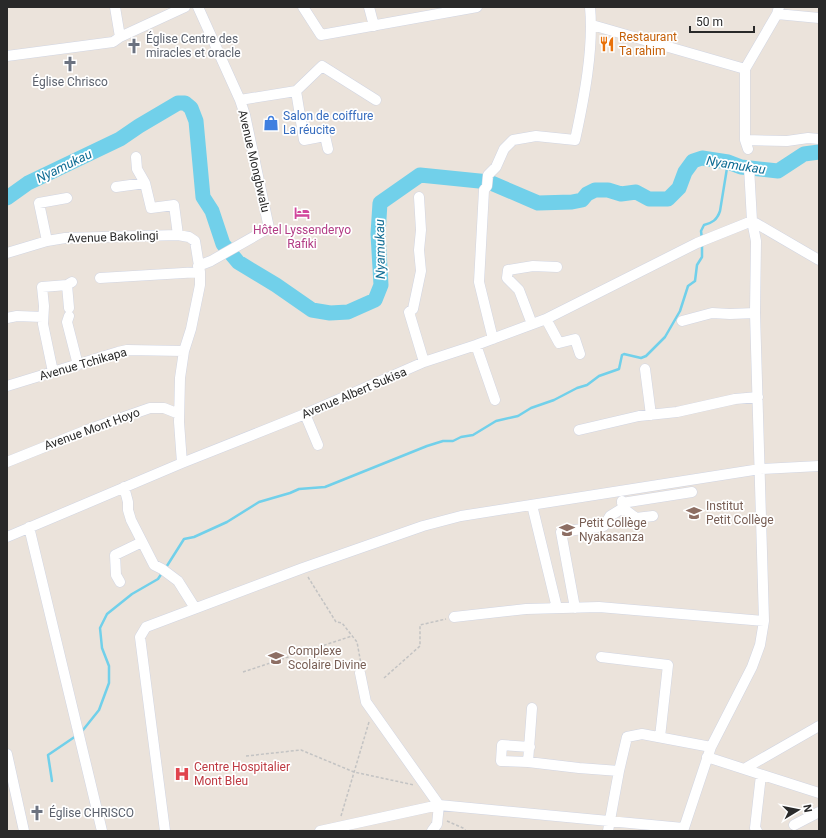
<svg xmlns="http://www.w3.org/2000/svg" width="826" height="838" viewBox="0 0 826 838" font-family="Roboto,sans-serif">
<rect width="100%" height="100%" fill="#ebe3db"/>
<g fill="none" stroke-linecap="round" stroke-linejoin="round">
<path stroke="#71d0ea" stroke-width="2.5" d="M702 239 701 231 704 225C712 223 717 220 720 211L728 162
M165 569 184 539 194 537 227 522 259 502 290 493 299 489 325 487 427 446 443 441H453L461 437 473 435 496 421 518 416 531 408 554 400 577 388 587 385 599 376 619 369 622 355 624 354 641 358 646 356 665 337 680 311 688 286 695 281 697 265 702 257V244
M83 730 99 710 109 683V666L102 648 100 628 107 614 132 594 158 579 162 573
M52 781 48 755 76 736"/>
<path stroke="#71d0ea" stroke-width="15" d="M7 198 28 183 120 139 139 126 178 103H185L191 108 196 121 203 197 212 211 223 244 238 262 276 285 312 310 330 313 348 312 375 300 381 285 378 234 380 203 420 175 489 182 538 203 572 202 582 200 587 194 595 190H608L621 194 636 192 649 199H668L679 188 685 172 693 161 702 158 728 162 741 167 778 171 804 154 819 152"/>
<defs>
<path id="minor" d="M115 7 120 37
M198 7 240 100 245 115 269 228 211 261 198 266
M303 7 321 35 477 7
M369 7 374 26
M777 14 819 18
M592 25 745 69
M7 56 113 42 120 37 185 7
M296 91 304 140 325 136 328 149
M240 100 296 91 322 66 376 100
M745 140 787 141 808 138 819 139
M748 149 745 140V69L777 14 779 7
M136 157 137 169 145 183 151 208 174 205 178 235
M116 187 145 183
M419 197 421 230 419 250 421 271 413 309 409 312 424 362
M752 221 819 260
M47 241 39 203 67 198
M7 253 47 241 65 238 178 235 189 237 195 241 200 272V285L191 329 184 351 180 378 179 422 182 463
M100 278 200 272
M67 285 69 308
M69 316 67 322 78 365
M7 318 17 316 43 317
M546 319 559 343 575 339 580 354
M682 321 712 313 730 314 755 313
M532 324 519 290 507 278 508 270 533 266 557 267
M493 339 479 282 484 190 487 186 488 175 496 167 504 149 513 140 536 136 575 140C584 99 594 48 590 7
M476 345 495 400
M645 369 651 415
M53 372 43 324 44 306 42 287 67 285 72 282
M7 386 118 352 127 350 184 351
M305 414 318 445
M579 430 639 416 677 412 735 399 758 397
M7 462 87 430 150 408H164L179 414
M124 487 128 502V510L131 520 154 565 162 569 178 581 195 608
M622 501 623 508 636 518 653 516
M622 503 692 492
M532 505 557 608
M29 527 102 831
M7 537 182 463 305 414 424 362 476 345 546 319 697 243 752 221
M120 582 116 575 115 555 142 542
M575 608 561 532 604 526 610 516 623 508
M454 617 526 609 599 607 764 621
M601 657 668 665 660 737
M360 673 366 702 439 805 437 824 432 831
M532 708 528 762 579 768 619 771
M7 754 24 831
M707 757 744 769 819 726
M528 762 501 761 502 745 530 747
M744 769 819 793
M794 825 819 812
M165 831 140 637 146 627 303 568 423 526 461 516 760 469 819 466
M320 831 439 805 683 828
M608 831 619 771 627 737 642 734 711 747
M683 831 711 747 752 667 760 645 764 621 755 313 756 241 752 221 749 167
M757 831 755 828 761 775"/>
</defs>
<use href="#minor" stroke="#d1d5e2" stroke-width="11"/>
<path stroke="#c3c3c3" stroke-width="1.5" stroke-dasharray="3 2" stroke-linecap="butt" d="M308 577 336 622 342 623 357 642 361 664
M243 672 352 636
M384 678 420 646V625L446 619
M246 756 301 750 354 772 414 785
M341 816 369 722
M447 821 463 828 466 831"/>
<use href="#minor" stroke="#fff" stroke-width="10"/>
</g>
<defs>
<symbol id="restaurant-bare" viewBox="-9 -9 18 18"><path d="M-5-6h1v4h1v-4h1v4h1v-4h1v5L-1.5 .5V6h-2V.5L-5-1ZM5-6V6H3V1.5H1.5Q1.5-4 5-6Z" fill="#e8710a" stroke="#fff" stroke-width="2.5" paint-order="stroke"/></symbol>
<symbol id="church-bare" viewBox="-9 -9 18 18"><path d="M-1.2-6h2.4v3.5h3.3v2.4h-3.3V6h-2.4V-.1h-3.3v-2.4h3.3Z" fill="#6b7280" stroke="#fff" stroke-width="2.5" paint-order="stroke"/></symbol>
<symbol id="shop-bare" viewBox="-9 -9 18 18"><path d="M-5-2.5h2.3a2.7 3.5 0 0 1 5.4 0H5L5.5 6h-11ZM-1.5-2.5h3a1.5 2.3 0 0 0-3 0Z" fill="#3f7fe0" stroke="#fff" stroke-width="2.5" paint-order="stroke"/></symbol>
<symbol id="hotel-bare" viewBox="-9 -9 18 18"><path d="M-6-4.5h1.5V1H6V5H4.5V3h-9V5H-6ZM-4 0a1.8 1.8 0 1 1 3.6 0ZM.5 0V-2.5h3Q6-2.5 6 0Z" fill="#d1479c" stroke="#fff" stroke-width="2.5" paint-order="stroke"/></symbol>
<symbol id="school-bare" viewBox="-9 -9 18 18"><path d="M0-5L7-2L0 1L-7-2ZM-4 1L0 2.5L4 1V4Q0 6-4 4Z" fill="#8d6e63" stroke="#fff" stroke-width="2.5" paint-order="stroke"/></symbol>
<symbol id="hospital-bare" viewBox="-9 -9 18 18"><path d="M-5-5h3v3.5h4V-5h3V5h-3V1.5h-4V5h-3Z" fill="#e0444e" stroke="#fff" stroke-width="2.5" paint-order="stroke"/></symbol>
</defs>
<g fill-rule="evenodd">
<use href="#restaurant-bare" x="596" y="33" width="22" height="22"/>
<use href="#church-bare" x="123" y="35" width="22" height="22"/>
<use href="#church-bare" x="59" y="53" width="22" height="22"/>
<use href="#shop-bare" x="260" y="112" width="22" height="22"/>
<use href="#hotel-bare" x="291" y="202" width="22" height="22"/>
<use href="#school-bare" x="683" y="502" width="22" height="22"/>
<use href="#school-bare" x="556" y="519" width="22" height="22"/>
<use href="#school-bare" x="265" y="647" width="22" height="22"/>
<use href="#hospital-bare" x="171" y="763" width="22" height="22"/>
<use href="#church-bare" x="26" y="802" width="22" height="22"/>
</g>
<g text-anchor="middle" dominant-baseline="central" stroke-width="3.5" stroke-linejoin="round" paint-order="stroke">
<g font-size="12" fill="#c56008" stroke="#fff" text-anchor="start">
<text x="619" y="37">Restaurant<tspan x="619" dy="14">Ta rahim</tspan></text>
</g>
<g font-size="12" fill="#5b616d" stroke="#fff" text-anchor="start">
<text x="146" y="39">Église Centre des<tspan x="146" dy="14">miracles et oracle</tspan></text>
<text x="70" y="82" text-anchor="middle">Église Chrisco</text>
<text x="49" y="813">Église CHRISCO</text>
</g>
<g font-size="12" fill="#366cbe" stroke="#fff" text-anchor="start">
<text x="283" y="116">Salon de coiffure<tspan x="283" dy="14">La réucite</tspan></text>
</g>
<g font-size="12" fill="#292929" stroke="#fff">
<text transform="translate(254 161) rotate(77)">Avenue Mongbwalu</text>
<text transform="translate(113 237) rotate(-2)">Avenue Bakolingi</text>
<text transform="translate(83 364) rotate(-16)">Avenue Tchikapa</text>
<text transform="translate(354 393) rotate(-23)">Avenue Albert Sukisa</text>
<text transform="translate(92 429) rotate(-20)">Avenue Mont Hoyo</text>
</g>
<g font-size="12" fill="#b23c85" stroke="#fff">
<text x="302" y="230">Hôtel Lyssenderyo<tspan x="302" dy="14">Rafiki</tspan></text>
</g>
<g font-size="12" fill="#785e54" stroke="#fff" text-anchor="start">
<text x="706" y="506">Institut<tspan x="706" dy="14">Petit Collège</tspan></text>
<text x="579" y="523">Petit Collège<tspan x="579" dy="14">Nyakasanza</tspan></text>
<text x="288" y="651">Complexe<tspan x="288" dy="14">Scolaire Divine</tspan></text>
</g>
<g font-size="12" fill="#be3a42" stroke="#fff" text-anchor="start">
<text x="194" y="767">Centre Hospitalier<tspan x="194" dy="14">Mont Bleu</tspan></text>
</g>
<g font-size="13" font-style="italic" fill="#116e95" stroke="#fff">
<text transform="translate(736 165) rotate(9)">Nyamukau</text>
<text transform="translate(64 166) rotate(-26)">Nyamukau</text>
<text transform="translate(380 249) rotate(-91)">Nyamukau</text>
</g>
</g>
<rect width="826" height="838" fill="none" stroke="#292929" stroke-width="16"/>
<g transform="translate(798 810) rotate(80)" stroke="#ffffff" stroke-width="3" paint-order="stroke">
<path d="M0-3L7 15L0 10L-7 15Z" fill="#292929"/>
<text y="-6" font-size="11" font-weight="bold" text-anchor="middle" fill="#292929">N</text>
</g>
<path d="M690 26v6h64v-6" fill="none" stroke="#292929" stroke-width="2"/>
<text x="696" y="26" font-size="12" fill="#292929" stroke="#ffffff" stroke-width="3" paint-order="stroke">50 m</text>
</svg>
